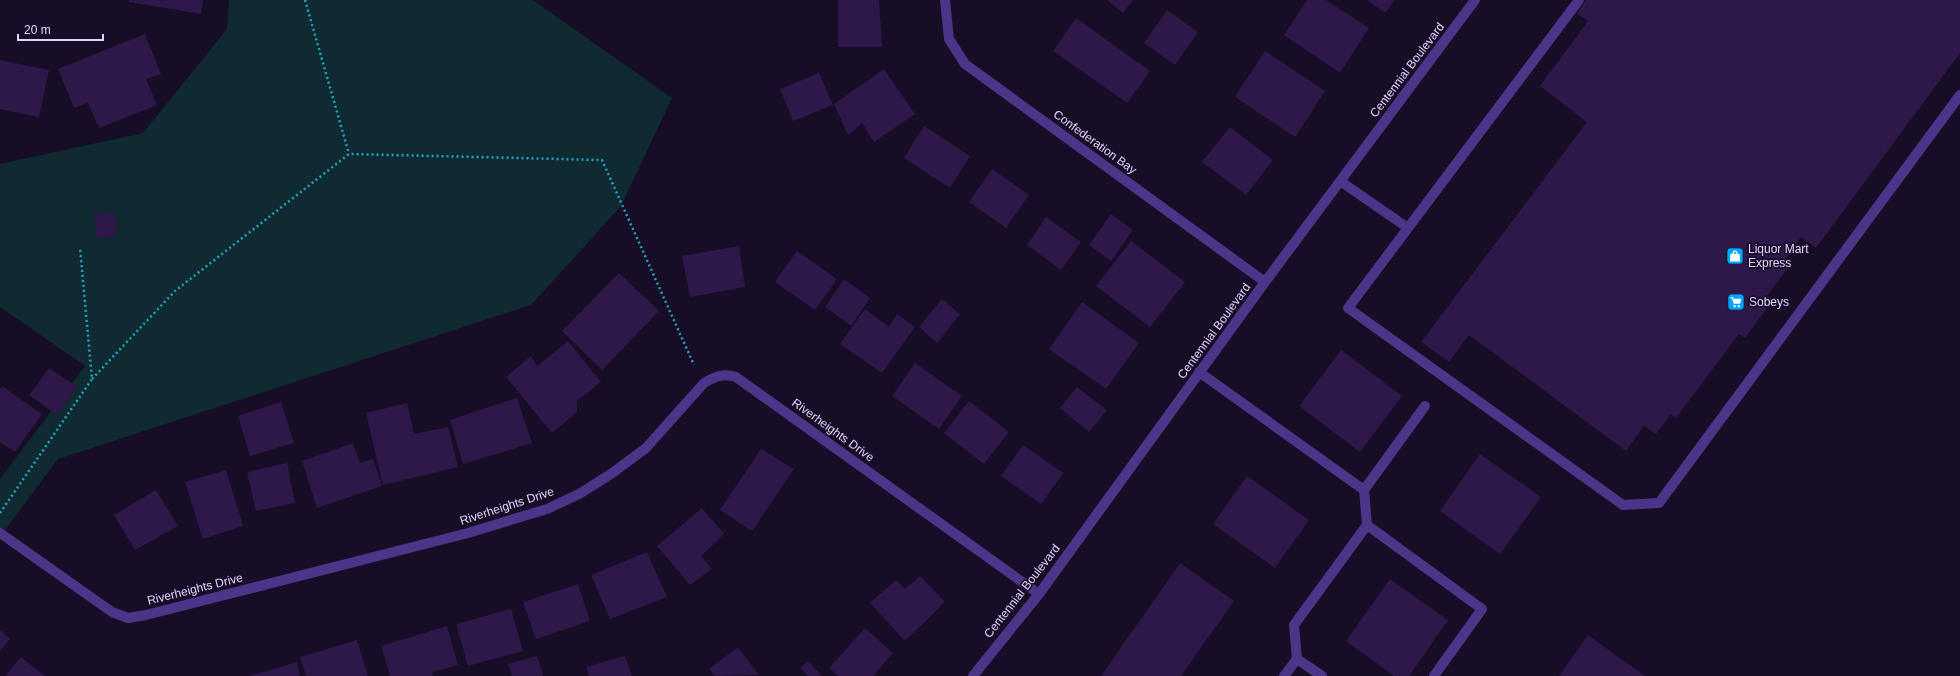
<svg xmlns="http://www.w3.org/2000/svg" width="1960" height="676" viewBox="0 0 1960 676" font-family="Arial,sans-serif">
<rect width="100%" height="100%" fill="#180d26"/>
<path fill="#0f2a31" d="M229 0H533L672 98 621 206 531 305 58 459 2 534 0 533V479L85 366 0 307V164L143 133 227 29Z"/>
<path fill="#2e1749" d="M129 0H203L201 14 129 2Z
M838 0H879L882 47H838Z
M1107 0H1133L1123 13Z
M1307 0H1326L1369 28 1340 73 1284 35Z
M1367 0H1395L1385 13Z
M1586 0H1960V53L1816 248 1801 237 1782 264 1788 268 1767 296 1773 300 1745 338 1739 334 1676 418 1671 414 1656 434 1644 426 1626 451 1469 335 1449 362 1421 342 1587 122 1540 86 1588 21 1577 13Z
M1167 10 1198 32 1175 65 1144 43Z
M1076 18 1150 71 1127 103 1053 51Z
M145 34 161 74 146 79 157 105 99 128 88 103 74 108 58 69Z
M1265 51 1325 91 1295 137 1235 97Z
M0 60 49 70 39 117 0 109Z
M884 69 915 114 874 142 862 123 848 135 834 104Z
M819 73 833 105 793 121 780 89Z
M924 126 970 156 950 188 904 158Z
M1230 127 1273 160 1246 195 1202 162Z
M992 169 1029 195 1006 228 969 202Z
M115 212 117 236 96 238 94 214Z
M1111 214 1133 230 1111 261 1089 245Z
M1046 217 1081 242 1061 270 1027 245Z
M1131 241 1185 282 1150 327 1096 286Z
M739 246 745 287 690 297 682 256Z
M797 251 837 279 815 310 775 282Z
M619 273 659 311 602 370 562 331Z
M844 279 870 298 851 326 825 307Z
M942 299 960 314 937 343 919 327Z
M1082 302 1139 343 1106 389 1049 349Z
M865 309 889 327 897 314 915 327 882 373 840 344Z
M568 341 601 382 577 401V412L552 433 506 377 531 356 537 366Z
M1341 350 1402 396 1360 452 1299 406Z
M915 363 962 396 939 429 892 396Z
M49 368 77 387 57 415 29 395Z
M2 386 42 414 15 452 0 442V389Z
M1077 387 1107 410 1089 432 1060 408Z
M517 398 532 443 463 464 450 420Z
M969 401 1009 432 984 464 944 433Z
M281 402 294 443 250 456 238 416Z
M407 403 414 434 448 427 458 467 383 485 366 413Z
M353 443 360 463 373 459 382 486 317 508 302 461Z
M1023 445 1063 473 1041 504 1001 476Z
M761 449 794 469 752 531 720 510Z
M1480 454 1541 497 1500 554 1440 511Z
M287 463 295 503 256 511 247 472Z
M226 470 243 526 203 539 185 482Z
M1247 476 1309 520 1275 568 1213 524Z
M156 490 178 526 135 550 114 515Z
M702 508 724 534 701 556 712 569 690 585 657 546Z
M647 552 667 597 610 619 591 575Z
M1180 563 1234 601 1181 676H1101Z
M920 576 945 602 905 641 870 603 896 580 905 589Z
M1390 579 1448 620 1409 676H1394L1346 641Z
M578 584 590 621 536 639 523 602Z
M511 609 523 651 468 666 456 624Z
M447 626 458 665 432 672 433 676H390L381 646Z
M865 628 893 653 873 676H838L829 668Z
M0 630 10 639 0 651Z
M1588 635 1645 676H1559Z
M357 640 368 676H306L300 657Z
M738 647 759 675 715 676 709 669Z
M537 656 543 676H512L508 664Z
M625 656 632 676H589L586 667Z
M21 657 45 676H5Z
M808 661 822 676H808L800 668Z
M297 662 300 676H249Z"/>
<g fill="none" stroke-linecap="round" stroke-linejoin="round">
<path stroke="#24a3c1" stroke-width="2.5" stroke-dasharray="2 3" stroke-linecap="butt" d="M305 0 349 154
M92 379 175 291 349 154 602 160 694 365
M0 513 92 379 80 248"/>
<path stroke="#4c3489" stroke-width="10" d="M945 0 949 39 965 64 1265 282
M1579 0 1348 308 1623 505 1659 503 1960 95
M1340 181 1408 228
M1199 372 1364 490 1367 525 1294 625 1297 659
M1364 490 1425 406
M1367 525 1482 609 1434 676
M0 533 112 612 128 618 146 615 468 533 547 509 579 494 611 474 646 448 704 383C716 376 723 373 736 377L1039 594
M973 676 1039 594 1265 282 1475 0
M1284 676 1297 659 1322 676"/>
</g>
<defs>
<symbol id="shop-square" viewBox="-11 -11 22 22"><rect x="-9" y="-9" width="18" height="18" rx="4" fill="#00a5fd" stroke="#180d26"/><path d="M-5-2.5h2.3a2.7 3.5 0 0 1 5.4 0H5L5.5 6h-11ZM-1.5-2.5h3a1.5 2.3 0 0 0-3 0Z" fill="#fff"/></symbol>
<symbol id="supermarket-square" viewBox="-11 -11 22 22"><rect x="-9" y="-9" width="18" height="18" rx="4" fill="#00a5fd" stroke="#180d26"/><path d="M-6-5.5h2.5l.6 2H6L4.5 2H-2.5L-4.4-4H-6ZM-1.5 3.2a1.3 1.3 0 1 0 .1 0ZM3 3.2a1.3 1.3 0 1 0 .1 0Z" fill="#fff"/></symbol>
</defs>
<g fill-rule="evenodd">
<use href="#shop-square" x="1725" y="246" width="20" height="20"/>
<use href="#supermarket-square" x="1726" y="292" width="20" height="20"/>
</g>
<g text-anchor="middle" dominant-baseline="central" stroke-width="3.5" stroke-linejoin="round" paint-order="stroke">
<g font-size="12" fill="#e2d2ff" stroke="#180d26">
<text transform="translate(1407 70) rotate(-53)">Centennial Boulevard</text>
<text transform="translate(1095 142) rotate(36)">Confederation Bay</text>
<text transform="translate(1214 331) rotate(-54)">Centennial Boulevard</text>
<text transform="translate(833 430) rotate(36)">Riverheights Drive</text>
<text transform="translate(507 506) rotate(-18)">Riverheights Drive</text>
<text transform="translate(195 589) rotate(-14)">Riverheights Drive</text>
<text transform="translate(1022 591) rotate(-52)">Centennial Boulevard</text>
</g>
<g font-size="12" fill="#e2d2ff" stroke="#180d26" text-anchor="start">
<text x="1748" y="249">Liquor Mart<tspan x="1748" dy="14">Express</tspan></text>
<text x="1749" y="302">Sobeys</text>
</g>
</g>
<path d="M18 34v6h85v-6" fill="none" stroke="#e2d2ff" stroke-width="2"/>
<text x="24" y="34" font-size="12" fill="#e2d2ff" stroke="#180d26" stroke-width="3" paint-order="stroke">20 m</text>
</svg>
